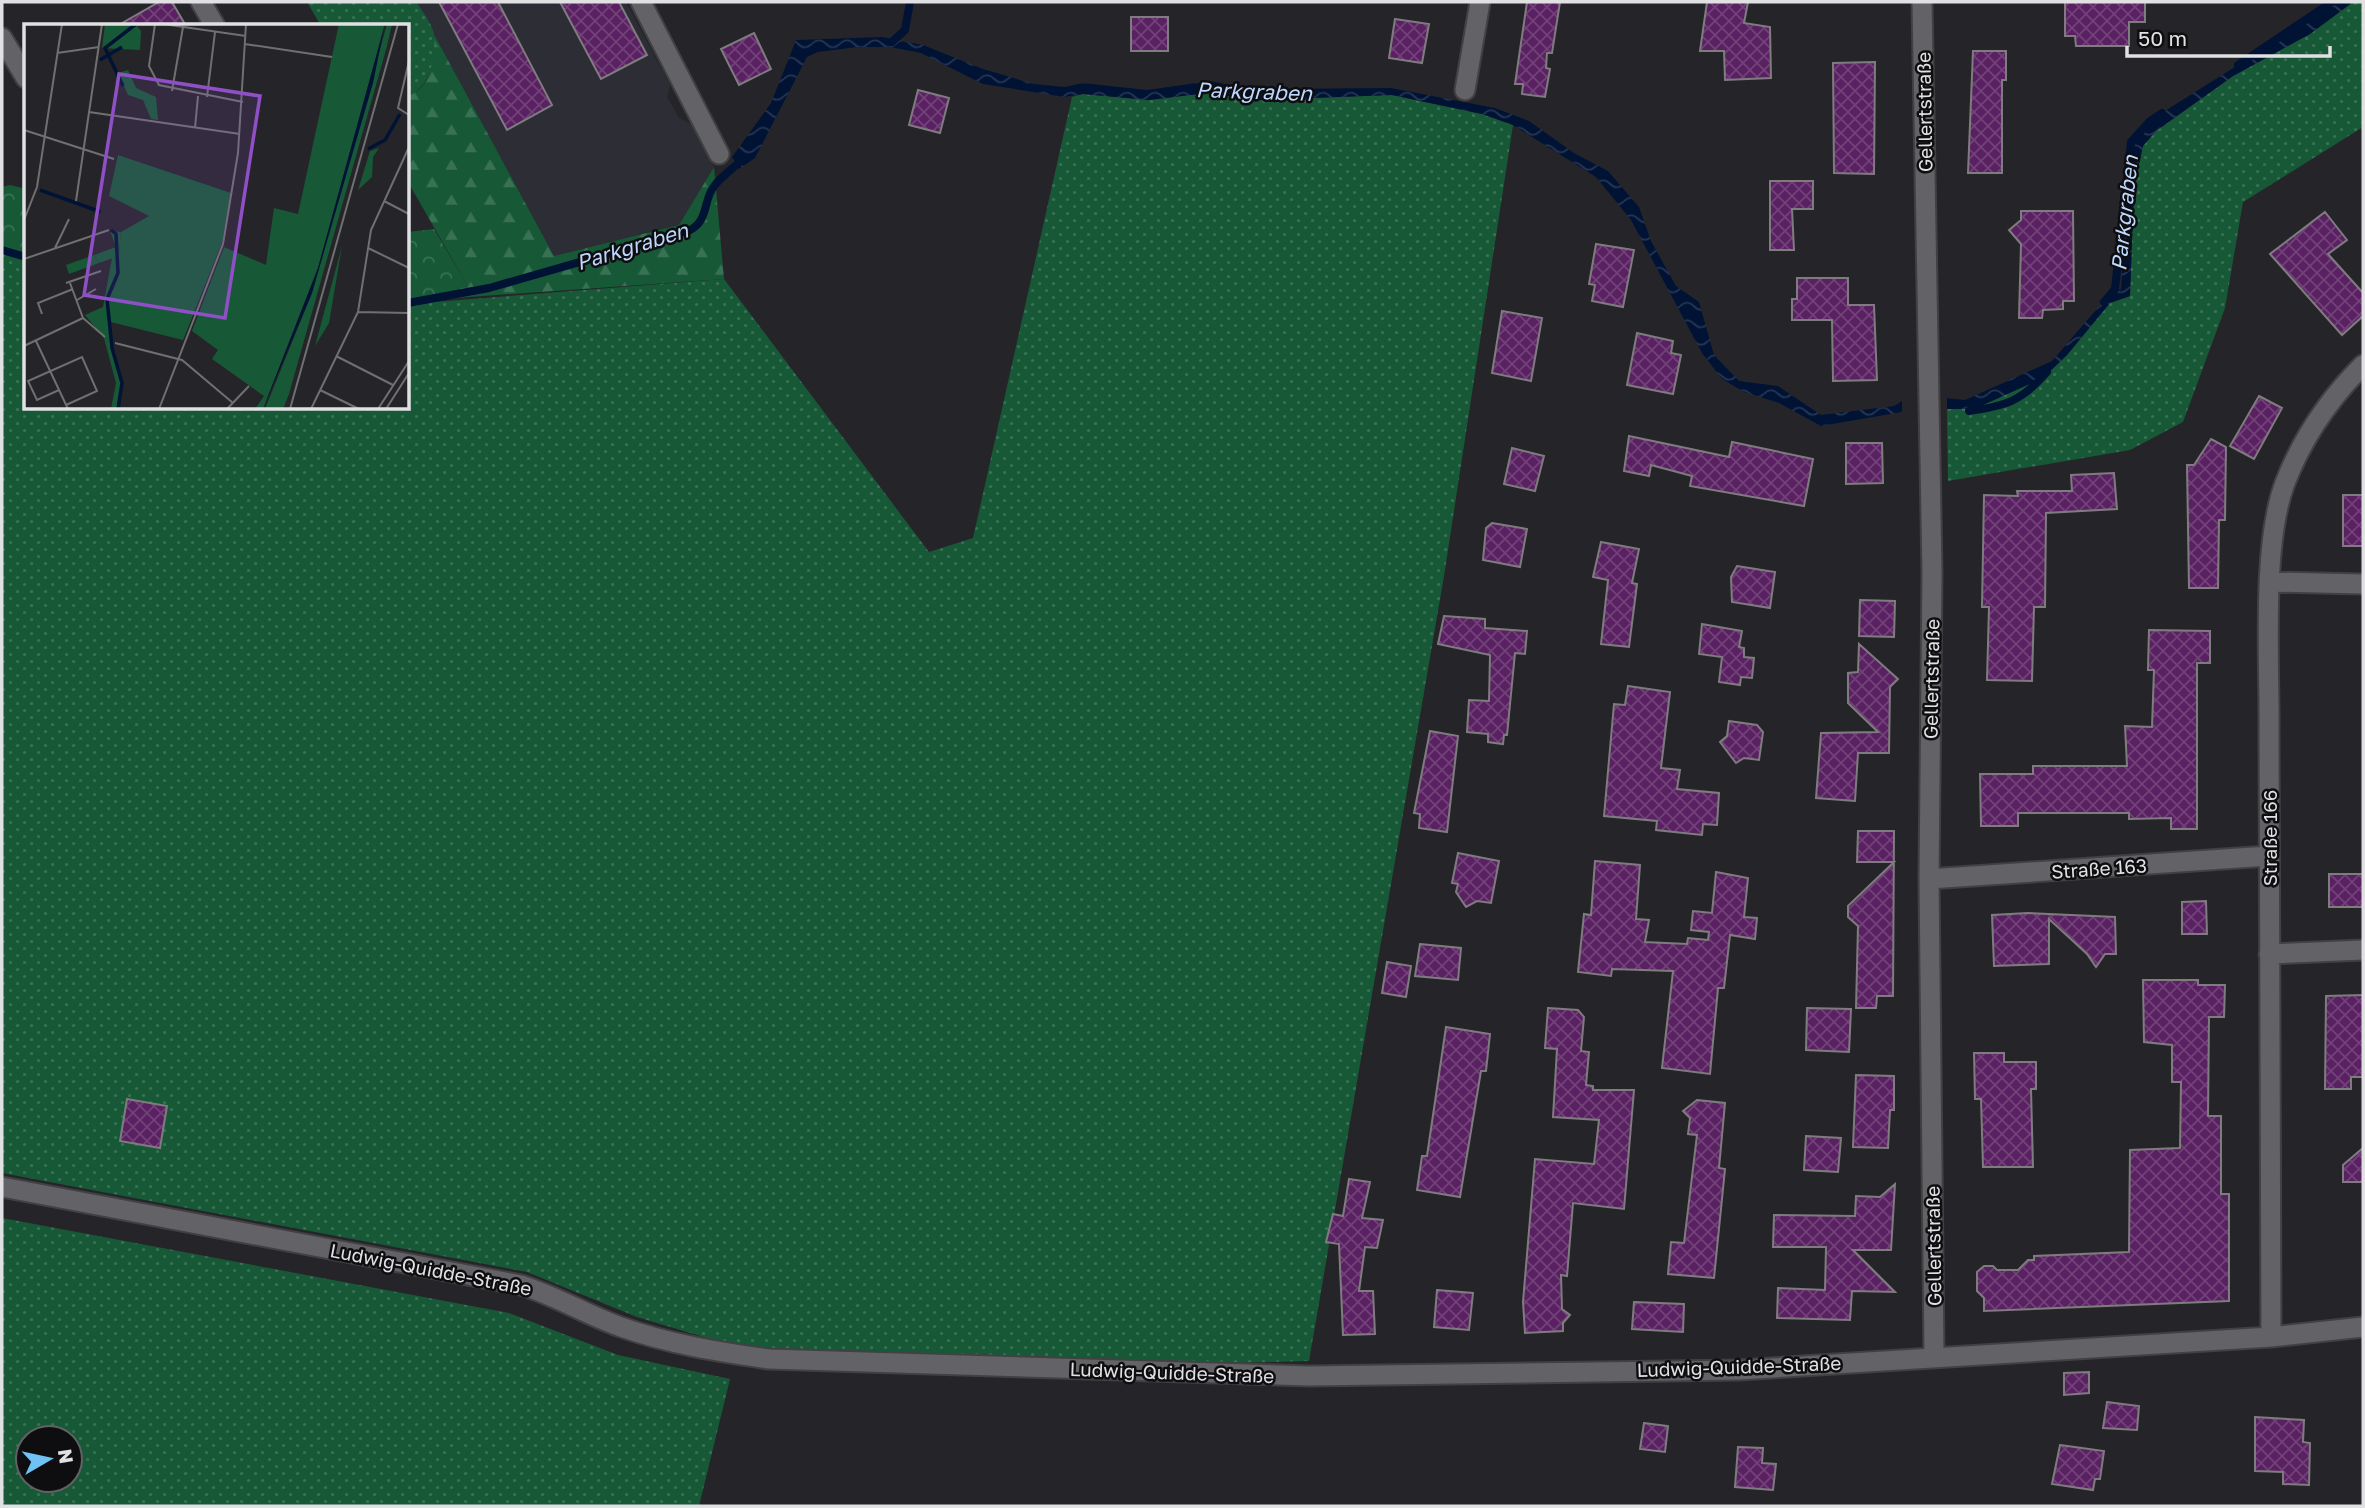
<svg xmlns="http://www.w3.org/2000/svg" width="2365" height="1508" viewBox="0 0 2365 1508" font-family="'Golos Text',sans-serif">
<defs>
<pattern id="grass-dots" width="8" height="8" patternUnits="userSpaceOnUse" patternTransform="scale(1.75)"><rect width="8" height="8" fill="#175937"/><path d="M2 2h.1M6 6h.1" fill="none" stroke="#387154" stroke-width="1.8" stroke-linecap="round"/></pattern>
<pattern id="forest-firs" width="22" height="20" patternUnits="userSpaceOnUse" patternTransform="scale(1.75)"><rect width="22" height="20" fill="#175937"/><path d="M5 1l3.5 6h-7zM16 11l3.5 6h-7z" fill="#387154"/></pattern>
<pattern id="park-crowns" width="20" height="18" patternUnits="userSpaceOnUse" patternTransform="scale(1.75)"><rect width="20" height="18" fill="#175937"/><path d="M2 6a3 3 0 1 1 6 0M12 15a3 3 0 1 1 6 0" fill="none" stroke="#387154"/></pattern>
<pattern id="water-waves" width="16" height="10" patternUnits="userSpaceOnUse" patternTransform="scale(1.75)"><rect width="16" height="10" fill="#001335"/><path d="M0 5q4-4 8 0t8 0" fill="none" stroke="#253552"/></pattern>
<pattern id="building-cross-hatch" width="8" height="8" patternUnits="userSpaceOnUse" patternTransform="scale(1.75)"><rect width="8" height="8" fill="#5a2162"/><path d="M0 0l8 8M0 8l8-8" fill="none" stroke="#714178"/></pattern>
</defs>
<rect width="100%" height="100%" fill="#252529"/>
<path fill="#2d2d36" d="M417 2H626L670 85 667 97 679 118 691 124 714 167 679 225 554 256Z"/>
<path fill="url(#grass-dots)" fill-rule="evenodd" d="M307 2H417C422 12 434 26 435 38 437 59 429 88 408 96V26H321Z
M2353 2H2363V127L2243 202 2225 308 2183 422 2130 450 1948 481 1947 409H1974L2043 378 2067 355 2110 303 2130 296 2134 187 2143 146 2156 131 2233 76 2310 34Z
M1207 93 1259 100 1392 95 1482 114 1513 125 1444 576 1309 1361 1186 1364 771 1352 717 1341 637 1317 527 1272 2 1173V251L26 258V408H408V304L724 279 929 552 973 538 1072 97 1083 94 1149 100Z
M2 1218 509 1313 618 1355 730 1379 699 1506H2ZM28 1438H70V1480H28Z"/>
<path fill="url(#forest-firs)" d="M435 36 554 256 679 225 714 167 724 279 468 297 466 283 408 182V96C433 87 433 59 435 36Z"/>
<path fill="url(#park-crowns)" d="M10 185 26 189V258L2 251V187Z
M434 229 466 283 468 297 408 304V232Z"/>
<path fill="url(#water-waves)" d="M2338 2H2353L2310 34 2233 76 2156 131 2143 146 2134 187 2130 296 2110 303 2067 355 2043 378 1974 409H1947V398L1965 400 2052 361 2108 296 2121 289 2130 146 2157 116Z
M882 37 923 45 983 69 1034 84 1065 87 1083 83 1147 90 1210 81 1253 89 1391 88 1495 108 1529 121 1574 153 1608 171 1639 207 1651 241 1676 286 1699 302 1714 355 1739 381 1778 386 1821 415 1894 406 1902 401V412L1821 426 1779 403 1744 392 1722 379 1702 353 1631 220 1596 177 1513 125 1482 114 1392 95 1258 100 1207 93 1149 100 1083 94 1064 97 983 84 921 53 890 47H857L818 52 807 57 755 158 739 169 732 157 771 103 796 40Z"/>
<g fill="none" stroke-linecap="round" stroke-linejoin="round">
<path stroke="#001335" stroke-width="8" d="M892 42 905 30 910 2
M2238 65 2332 2
M2 250 26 257
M2104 302 2115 289 2131 142 2150 121 2162 113
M408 303 489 288 688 231C710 221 702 200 715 185 723 175 735 167 744 158
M1969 411C2006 406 2022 401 2047 372"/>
</g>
<path fill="url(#building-cross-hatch)" stroke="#7f7c7f" stroke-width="2" d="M159 2H172L186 26H117Z
M439 2H498L552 105 507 130Z
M560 2H619L647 55 601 79Z
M1527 2H1560L1552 53H1547L1546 68 1550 69 1545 97 1522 94 1523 84H1515Z
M1707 2H1748L1744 23 1770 27 1771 78 1725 80 1724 51H1700Z
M2065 2H2145V22H2129V46H2076L2075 36H2065Z
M1131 17H1168V51H1131Z
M1395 19 1429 24 1422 63 1389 58Z
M754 33 771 69 739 85 721 49Z
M1973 51H2006V80H2002V173H1968Z
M1875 62 1874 174 1834 173 1833 63Z
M918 90 949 98 940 133 909 125Z
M1770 181H1813V209H1792L1794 250H1770Z
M2021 211H2073L2074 301H2063V309L2043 310 2042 318H2019L2021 244 2009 230 2021 220Z
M2325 212 2347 240 2328 254 2363 293V316L2342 335 2270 254Z
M1596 244 1634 250 1623 307 1592 301 1595 285 1589 284Z
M1797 278H1848V305H1874L1877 380 1833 381 1832 320H1792V299H1797Z
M1502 311 1542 318 1531 381 1492 373Z
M1637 333 1673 341 1671 353 1681 355 1673 394 1627 385Z
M2259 396 2282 408 2254 459 2230 446Z
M1629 436 1729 457 1732 442 1813 459 1804 506 1690 486 1692 476 1651 465 1649 476 1624 471Z
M2211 439 2226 447 2225 520H2219L2218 588H2189L2187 465H2194Z
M1846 443H1882L1883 483 1846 484Z
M1512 448 1544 456 1535 491 1504 484Z
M2114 473 2117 509 2046 513 2045 607H2034L2032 681 1987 680 1989 607H1982L1984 495 2018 496 2017 491H2072L2071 475Z
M2343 495H2363V546H2343Z
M1492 523 1527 529 1520 567 1483 560 1486 528Z
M1601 542 1639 549 1632 583 1637 584 1629 647 1601 644 1608 580 1593 577Z
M1737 566 1775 572 1770 608 1732 602 1731 577Z
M1860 600 1895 601 1894 637 1859 636Z
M1444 616 1485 619V628L1527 631 1525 654 1515 653 1507 735H1504L1503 744 1488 742V734L1467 732 1469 700 1489 701 1490 655 1438 644Z
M1702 624 1742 631 1739 647 1744 648V657L1754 658 1752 678 1741 677 1740 685 1719 682 1722 657 1699 654Z
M2149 630 2210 631V663H2197V829H2171V818L2129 819V813H2018V826H1981L1980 774H2033V766H2127L2125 726 2152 727 2154 670H2148Z
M1859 644 1898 679 1890 687 1889 753H1858L1855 801 1816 798 1821 733 1878 732 1848 703V673L1858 672Z
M1628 686 1670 692 1661 768 1680 770 1677 789 1719 793 1717 825 1703 824 1702 835 1656 830 1657 821 1604 816 1614 704 1625 705Z
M1729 721 1757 725 1763 732 1759 760 1744 758 1736 763 1720 742 1727 736Z
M1430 731 1458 736 1447 832 1419 828 1420 814 1414 813Z
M1858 831H1894L1893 996H1877L1876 1008H1856L1858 926 1848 917V906L1894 862H1857Z
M1458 853 1499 861 1491 903 1477 901 1466 907 1456 892 1458 884 1452 883Z
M1595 861 1640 865 1636 919 1649 920 1645 942 1687 944 1688 938 1708 940 1709 932 1691 930 1693 911 1712 913 1716 872 1748 878 1744 917 1757 918 1755 939 1730 935 1724 988H1718L1710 1074 1662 1068 1673 971 1612 969 1611 976 1578 972 1584 914 1591 915Z
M2329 874H2363V907H2329Z
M2206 901 2207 934H2182V902Z
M2028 913 2115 917 2116 954H2105L2096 967 2087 954 2049 919V964L1994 966 1992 915Z
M1420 944 1461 948 1458 980 1415 976Z
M1387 962 1411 966 1406 997 1382 993Z
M2143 980H2198V985H2225L2224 1017H2209L2208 1116H2221V1194H2229V1301L1984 1311V1298L1977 1291V1272L1984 1266H1993L1997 1270H2018L2028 1260H2034V1256L2129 1252 2130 1150 2180 1148 2181 1082H2172V1045L2144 1042Z
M2363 995V1077H2351V1089H2325L2326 996Z
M1548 1008 1578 1010 1584 1017 1581 1051 1589 1052 1586 1085 1593 1086V1090H1634L1624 1209 1573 1203 1567 1276 1561 1275 1562 1309 1570 1315 1563 1323V1331L1525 1333 1523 1302 1535 1159 1594 1164 1599 1120 1553 1117 1557 1049 1545 1048Z
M1807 1008 1851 1009 1849 1052 1806 1050Z
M1446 1027 1490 1034 1486 1071H1481L1460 1197 1417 1190 1422 1156H1427Z
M1974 1053H2004V1062H2036V1089H2031L2033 1167H1983L1981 1099H1975Z
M1856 1075 1894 1076V1110H1890L1888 1148 1853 1147Z
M127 1099 167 1106 160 1148 120 1141Z
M1697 1100 1725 1103 1719 1168 1725 1169 1714 1278 1668 1274 1671 1242 1684 1243 1697 1135 1688 1134 1690 1118 1683 1111Z
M1806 1136 1841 1138 1838 1172 1804 1170Z
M2363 1148V1182H2343V1165Z
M1349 1179 1370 1182 1362 1218 1383 1220 1377 1248 1365 1247 1359 1291H1373L1375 1334 1343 1335 1339 1244 1326 1242 1333 1214 1343 1216Z
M1895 1184 1891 1250H1853L1895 1292 1852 1291 1850 1320 1777 1318 1778 1288 1825 1290 1826 1247H1773L1774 1215 1855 1216 1856 1196 1880 1197Z
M1437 1290 1473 1293 1469 1330 1434 1327Z
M1634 1302 1684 1304 1683 1332 1632 1329Z
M2089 1372V1393L2064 1395V1373Z
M2107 1402 2139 1406 2137 1430 2103 1428Z
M2255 1417 2304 1420 2303 1442 2310 1443 2309 1485 2283 1484V1472L2255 1471Z
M1644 1423 1668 1426 1665 1452 1640 1449Z
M2060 1445 2104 1451 2100 1479H2095L2093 1490 2052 1484Z
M1738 1447 1763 1448 1762 1463 1776 1464 1773 1490 1735 1487Z"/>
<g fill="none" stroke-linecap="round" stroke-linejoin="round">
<defs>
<path id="minor" d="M201 2 215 26
M641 2 719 154
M1922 2 1932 573 1929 879 1934 1356
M2 38 26 78
M1465 90 1480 2
M2270 582 2363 584
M1929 879 2268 856
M2269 954 2363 950
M2 1187 521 1285C556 1296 587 1315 621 1327 669 1344 719 1352 769 1359L1309 1376 1739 1370 2271 1337 2363 1327
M2271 1337C2270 1136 2268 935 2269 735 2270 665 2261 546 2285 483 2302 439 2330 398 2363 365"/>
</defs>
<use href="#minor" stroke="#414143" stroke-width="23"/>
<use href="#minor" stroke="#636367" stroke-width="19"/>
</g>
<g text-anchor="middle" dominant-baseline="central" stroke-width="5" stroke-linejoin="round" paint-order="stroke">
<g font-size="19" fill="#e1e1e3" stroke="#0e0e10">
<text transform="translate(1924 112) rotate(-91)">Gellertstraße</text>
<text transform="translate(1931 679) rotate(-89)">Gellertstraße</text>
<text transform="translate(2269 838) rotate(-90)">Straße 166</text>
<text transform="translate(2099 868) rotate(-4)">Straße 163</text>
<text transform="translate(1933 1246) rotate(-91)">Gellertstraße</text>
<text transform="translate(431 1269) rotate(11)">Ludwig-Quidde-Straße</text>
<text transform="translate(1739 1366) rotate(-2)">Ludwig-Quidde-Straße</text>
<text transform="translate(1172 1372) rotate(2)">Ludwig-Quidde-Straße</text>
</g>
<g font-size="21" font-style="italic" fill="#bed7fe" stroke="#0e0e10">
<text transform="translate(1254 91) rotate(2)">Parkgraben</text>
<text transform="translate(2124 213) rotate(-84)">Parkgraben</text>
<text transform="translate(632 246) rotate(-17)">Parkgraben</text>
</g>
</g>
<g transform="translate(24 24)">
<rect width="385" height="385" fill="#252529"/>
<path d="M315 0H361L294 244 239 385H231L240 372 188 335 194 326 168 307 200 223 242 241 250 184 274 190ZM363 0H368L363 22 265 370 259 385H241L288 269ZM104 46 112 64 132 73 134 96 127 95 119 76 104 71 94 49ZM94 131 207 169 198 219 159 316 87 298 83 276 92 260 97 208 125 192 85 172ZM70 231 75 239 45 250 42 241Z" fill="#175937"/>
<path d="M81 0H111L117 7 116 26 78 24ZM355 124 349 133 348 153 334 166 346 127ZM86 207 97 208 95 232 75 239 70 231 92 223ZM318 222 305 299 291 322Z" fill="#175937"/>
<path d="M95 232 92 260 83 276 88 323 99 359 94 385H87L92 359 80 314 61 291 79 283 88 234Z" fill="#175937"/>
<path d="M361 0 349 59 288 269 239 385 294 244Z" fill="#001335"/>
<path fill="none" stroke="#001335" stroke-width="3.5" d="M76 36 98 23M99 62 81 24 112 0M344 125 361 116 376 90M16 166 77 188M87 206 92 210 94 249 83 275 88 324 98 359 94 385"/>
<path fill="none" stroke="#707073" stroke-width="2" d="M131 0 125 42 135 61 219 78M139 0 222 12M221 20 308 33M33 29 75 23M385 37 374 84 385 91M148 67 159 3M183 73 191 8M65 88 216 110M171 104 174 72M0 106 90 135M52 177 78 0M360 177 385 190M0 196 13 163 38 0M31 224 45 195M344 224 385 244M0 235 85 206M42 259 77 247M46 259 59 294 81 313M53 276 72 265M334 288 385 289M18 290 14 279 49 265M12 317 44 385M91 319 158 336 209 379M0 322 59 294M312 332 369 361M35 366 13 376 4 357 58 333 73 367 42 381M296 366 335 385M135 385 199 220 214 129 222 0M203 385 225 362M266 385 374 0M287 385 334 288 347 206 385 123M354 385 385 337M362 385 385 349"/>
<path fill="#8f50c6" fill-opacity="0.15" stroke="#8f50c6" stroke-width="3.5" d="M95 50 236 72 201 294 60 271Z"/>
<rect width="385" height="385" fill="none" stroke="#e1e1e3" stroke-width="3.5"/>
</g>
<rect width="2365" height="1508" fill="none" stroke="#e1e1e3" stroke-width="7"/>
<g transform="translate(49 1459) rotate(81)"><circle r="33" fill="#0e0e10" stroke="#626264" stroke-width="2"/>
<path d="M0-5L12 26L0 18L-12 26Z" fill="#70c2f4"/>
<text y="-10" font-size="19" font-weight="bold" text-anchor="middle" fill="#e1e1e3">N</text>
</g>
<path d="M2127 46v10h203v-10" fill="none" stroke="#e1e1e3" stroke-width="3.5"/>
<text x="2138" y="46" font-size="21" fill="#e1e1e3" stroke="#0e0e10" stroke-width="5" paint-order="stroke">50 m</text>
</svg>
